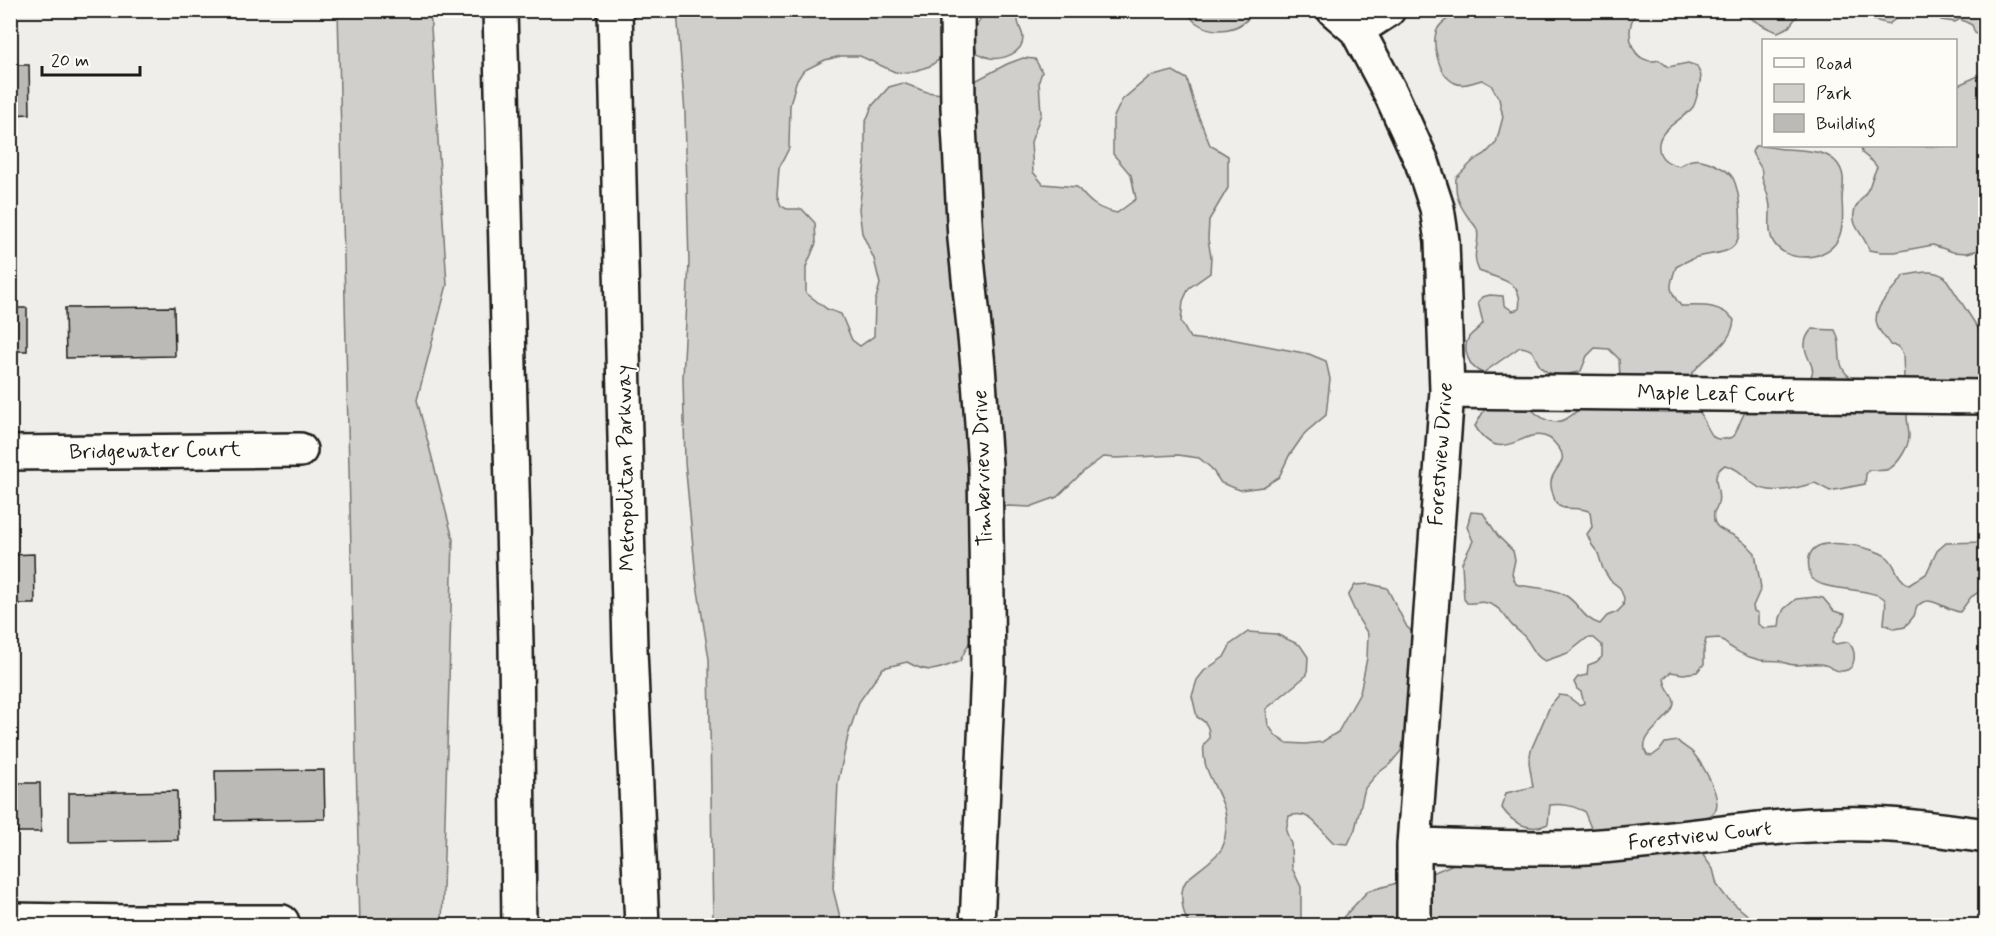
<svg xmlns="http://www.w3.org/2000/svg" width="1996" height="936" viewBox="0 0 1996 936" font-family="Mynerve,sans-serif">
<rect width="100%" height="100%" fill="#f0eeea"/>
<filter id="ink" filterUnits="userSpaceOnUse"><feTurbulence type="fractalNoise" baseFrequency=".0167" numOctaves="2"/><feDisplacementMap in="SourceGraphic" scale="12" xChannelSelector="R" yChannelSelector="G"/><feConvolveMatrix kernelMatrix="1 2 1 2 8 2 1 2 1" color-interpolation-filters="sRGB"/></filter>
<g filter="url(#ink)">
<path fill="#d0cfcc" stroke="#767674" stroke-width="1.5" d="M338 11H430L447 285 417 400 453 539 442 925H360Z
M677 11H965L948 53 930 66 908 73 895 72 860 56H841L825 60 803 71 796 82 790 105 789 148 779 168 777 195 781 206 787 209H802L815 223 816 243 806 267V293L827 309 841 314 852 340 860 346 874 336 875 302 880 284 874 259 862 233 859 209 865 163V124L872 106 889 87 903 83 927 92 949 95 1007 64 1023 58 1035 59 1042 72 1039 81 1041 114 1031 142 1033 172 1043 184 1077 187C1090 203 1097 209 1117 213L1136 199 1131 175 1113 154V119L1122 100 1149 77 1173 71 1187 79 1196 110 1210 145 1228 156V188L1209 220 1208 239 1211 257 1210 273 1189 288 1183 301 1181 322 1190 338 1205 340 1225 338 1309 354 1326 361 1330 379 1326 415 1305 433 1289 456 1279 477 1263 487 1240 490 1221 483 1211 468 1199 458 1178 455 1116 458 1103 457 1084 471 1057 497 1030 507 1008 506 992 508 971 639 960 661C937 670 930 675 907 662L883 668 859 702 848 736 838 782 833 889 842 925H713L709 659 696 578 685 462 683 378 689 263 685 113Z
M985 11H1019C1018 15 1017 20 1019 25 1020 30 1023 32 1023 38 1023 53 1003 60 990 58 986 57 981 54 977 53L974 43 975 27Z
M1186 11H1254C1242 31 1215 36 1195 22 1192 19 1189 14 1186 11Z
M1461 11H1637C1622 31 1632 67 1659 60L1668 67 1688 63 1697 66 1701 76C1700 83 1696 103 1693 107 1682 121 1656 129 1659 149 1660 159 1670 164 1679 166 1683 164 1687 161 1692 160 1702 157 1728 169 1733 178 1740 192 1744 230 1736 243 1729 255 1709 253 1697 257 1690 259 1683 263 1676 267 1669 287 1668 289 1681 306 1701 306 1719 303 1734 320 1731 350 1699 356 1687 382 1691 391 1709 436 1715 438 1722 441 1728 439 1734 436 1738 429 1741 417 1746 411 1748 408 1755 406 1758 405 1769 399 1805 385 1811 376 1819 364 1793 350 1812 329L1835 330C1840 340 1839 346 1840 358 1842 385 1872 384 1893 388L1904 379 1903 354 1898 346 1890 345C1887 339 1879 332 1877 325 1871 305 1896 291 1903 276 1918 273 1931 268 1945 277L1978 328 1981 335 1982 344 1985 347V383L1971 412C1953 418 1951 416 1937 404L1908 407C1905 418 1909 425 1909 436 1909 447 1898 464 1889 469 1883 472 1876 470 1869 470L1866 474 1865 484 1830 491 1815 483C1796 488 1769 497 1752 483 1743 475 1737 468 1725 465 1704 478 1728 491 1714 512 1712 525 1718 528 1728 533 1737 536 1749 546 1755 553L1761 588 1753 606 1754 611 1758 613V624L1764 628 1779 627 1780 618 1784 609 1796 599 1816 597 1823 598 1834 611 1845 614C1845 626 1833 631 1832 643L1835 644 1848 642C1857 649 1857 670 1843 671 1835 672 1832 667 1825 665 1816 662 1806 665 1797 665 1790 665 1786 663 1779 661 1773 660 1766 661 1760 660 1745 657 1730 648 1719 638L1706 639 1704 647V664L1697 672 1683 674 1671 672 1664 678C1665 691 1675 694 1674 704 1670 722 1635 735 1647 755L1652 756 1660 750 1665 743 1678 741C1682 746 1688 748 1692 752 1702 763 1723 798 1715 811 1711 817 1704 819 1699 822L1700 851 1713 869 1717 885 1726 897 1751 918 1755 925 1335 926 1368 891 1430 874 1456 863 1527 854 1596 835 1591 828 1584 811C1572 806 1563 803 1550 805L1548 824C1530 833 1512 823 1502 808L1506 793 1533 787 1529 762 1531 750 1550 706 1559 695 1567 696 1579 705 1584 703 1581 692 1577 689 1574 682 1578 677 1587 675 1588 665 1596 662 1602 657V645L1594 638H1587L1568 653 1545 661C1534 656 1532 645 1524 636 1520 632 1514 628 1510 623 1504 615 1501 608 1490 604 1482 600 1476 604 1467 603L1464 599 1462 563 1473 541 1467 527 1471 512 1483 513 1498 536 1513 551 1515 560 1512 574 1516 584C1531 589 1548 586 1563 594 1581 603 1580 618 1600 624L1607 616 1617 612 1623 606 1624 598 1620 588 1610 580 1603 569 1598 553 1592 545 1587 534 1592 527 1590 512C1580 506 1567 511 1559 506 1555 503 1554 498 1553 494 1543 470 1572 466 1559 448 1556 445 1553 440 1549 438 1524 424 1502 470 1475 426L1486 407H1529C1550 428 1563 426 1583 405L1622 410 1632 406 1620 378 1619 359 1609 349 1595 348 1587 356 1581 371C1569 375 1548 378 1540 366 1532 355 1537 349 1520 347L1483 373C1470 369 1461 350 1469 337 1472 333 1480 328 1483 323L1478 302 1482 297 1490 295 1503 296 1504 305 1513 311 1519 309C1524 280 1500 280 1479 271 1470 252 1481 245 1477 229 1475 225 1471 221 1468 217 1458 203 1455 195 1456 178L1473 161 1485 154 1496 143 1503 117 1499 99 1491 85 1482 80C1474 82 1463 87 1455 83 1439 76 1430 42 1438 28 1443 20 1454 15 1461 11Z
M1734 11 1801 10V11L1789 27 1778 32C1762 28 1750 15 1734 11Z
M1850 11H1897L1894 20 1889 24 1866 18Z
M1936 11H1985V38L1975 33 1972 25 1960 19 1955 22 1941 20Z
M1985 73V244L1979 250 1967 253 1953 252 1933 245 1895 252H1881L1869 250C1866 240 1859 233 1855 224 1849 206 1865 199 1870 185 1872 178 1874 174 1877 167L1873 162 1862 153 1861 146H1956V86Z
M1755 146C1767 145 1776 149 1787 149 1808 150 1839 150 1843 177 1844 185 1842 193 1842 200 1843 214 1844 233 1835 244 1821 261 1786 262 1774 243 1768 234 1770 221 1770 212 1771 200 1766 191 1763 181 1761 176 1763 172 1761 168 1758 162 1754 158 1752 152Z
M1985 542V588L1971 597 1960 612C1944 610 1929 592 1917 607 1916 608 1915 614 1914 616 1911 620 1907 624 1905 627L1895 629 1884 624C1884 618 1887 605 1885 600 1881 591 1835 589 1824 585 1819 584 1815 581 1811 578 1809 569 1806 559 1812 551 1822 536 1874 547 1887 557 1897 565 1894 576 1909 585L1926 574 1937 551 1946 543Z
M1370 584 1387 588 1407 627 1419 638 1406 732 1401 751 1390 764 1377 774 1365 788 1355 829 1348 844 1334 843C1320 831 1311 808 1289 816L1286 831 1291 844 1292 868 1301 887V925H1189C1183 914 1178 892 1186 881 1190 876 1205 866 1211 860 1215 856 1221 852 1223 846 1226 834 1228 817 1223 805 1215 782 1201 769 1204 744L1209 739C1210 728 1207 722 1197 717L1192 696 1197 680 1204 671 1224 657 1231 644 1248 632 1276 634 1300 645 1308 657 1307 675 1266 709 1268 725 1276 736 1286 743 1305 744 1322 742 1338 732 1360 693 1367 658 1368 634 1359 620 1348 596 1355 585Z"/>
<path fill="#bbbab6" stroke="#1c1c1c" stroke-width="1.5" d="M10 65H29L30 114 10 115Z
M174 307 175 356 66 358 65 308Z
M10 308H27V351H10Z
M34 554 35 604H10V555Z
M324 770 325 819 216 821 215 771Z
M10 783H40L41 832H10Z
M177 791 178 840 69 842V793Z"/>
<g fill="none" stroke-linecap="round" stroke-linejoin="round">
<defs>
<path id="street" d="M957 10 958 107 965 239 978 366 985 466 988 669 977 926
M1334 10 1357 30 1391 94 1422 162 1437 208 1442 241 1447 391 1414 845V926
M1357 30 1388 10
M1447 391 1986 397
M10 453 300 450
M1414 845C1471 846 1529 850 1587 847 1670 842 1752 826 1836 824 1886 822 1936 829 1986 836
M10 920 128 922H282"/>
<path id="primary" d="M500 10 516 644 519 926
M615 10 630 649 642 926"/>
</defs>
<use href="#street" stroke="#1c1c1c" stroke-width="38"/>
<use href="#primary" stroke="#1c1c1c" stroke-width="38"/>
<use href="#street" stroke="#fdfcf7" stroke-width="33"/>
<use href="#primary" stroke="#fdfcf7" stroke-width="33"/>
</g>
</g>
<g text-anchor="middle" dominant-baseline="central" stroke-width="4.5" stroke-linejoin="round" paint-order="stroke">
<g font-size="21" fill="#1c1c1c" stroke="#fdfcf7">
<text transform="translate(1716 394) rotate(1)">Maple Leaf Court</text>
<text transform="translate(155 451) rotate(-1)">Bridgewater Court</text>
<text transform="translate(1441 454) rotate(-86)">Forestview Drive</text>
<text transform="translate(626 468) rotate(-91)">Metropolitan Parkway</text>
<text transform="translate(983 468) rotate(-92)">Timberview Drive</text>
<text transform="translate(1700 836) rotate(-6)">Forestview Court</text>
</g>
</g>
<rect width="1996" height="936" fill="none" stroke="#fdfcf7" stroke-width="36"/>
<rect x="18" y="18" width="1960" height="900" fill="none" stroke="#1c1c1c" stroke-width="2" filter="url(#ink)"/>
<rect x="1762" y="39" width="195" height="108" fill="#fdfcf7" stroke="#a3a29f" stroke-width="1.5"/>
<rect x="1774" y="58" width="30" height="9" fill="#fdfcf7" stroke="#a3a29f" stroke-width="1.5"/>
<text x="1816" y="69" font-size="18" fill="#1c1c1c">Road</text>
<rect x="1774" y="84" width="30" height="18" fill="#d0cfcc" stroke="#a3a29f" stroke-width="1.5"/>
<text x="1816" y="99" font-size="18" fill="#1c1c1c">Park</text>
<rect x="1774" y="114" width="30" height="18" fill="#bbbab6" stroke="#a3a29f" stroke-width="1.5"/>
<text x="1816" y="129" font-size="18" fill="#1c1c1c">Building</text>
<path d="M42 66v9h98v-9" fill="none" stroke="#1c1c1c" stroke-width="3"/>
<text x="51" y="66" font-size="18" fill="#1c1c1c" stroke="#fdfcf7" stroke-width="4.5" paint-order="stroke">20 m</text>
</svg>
